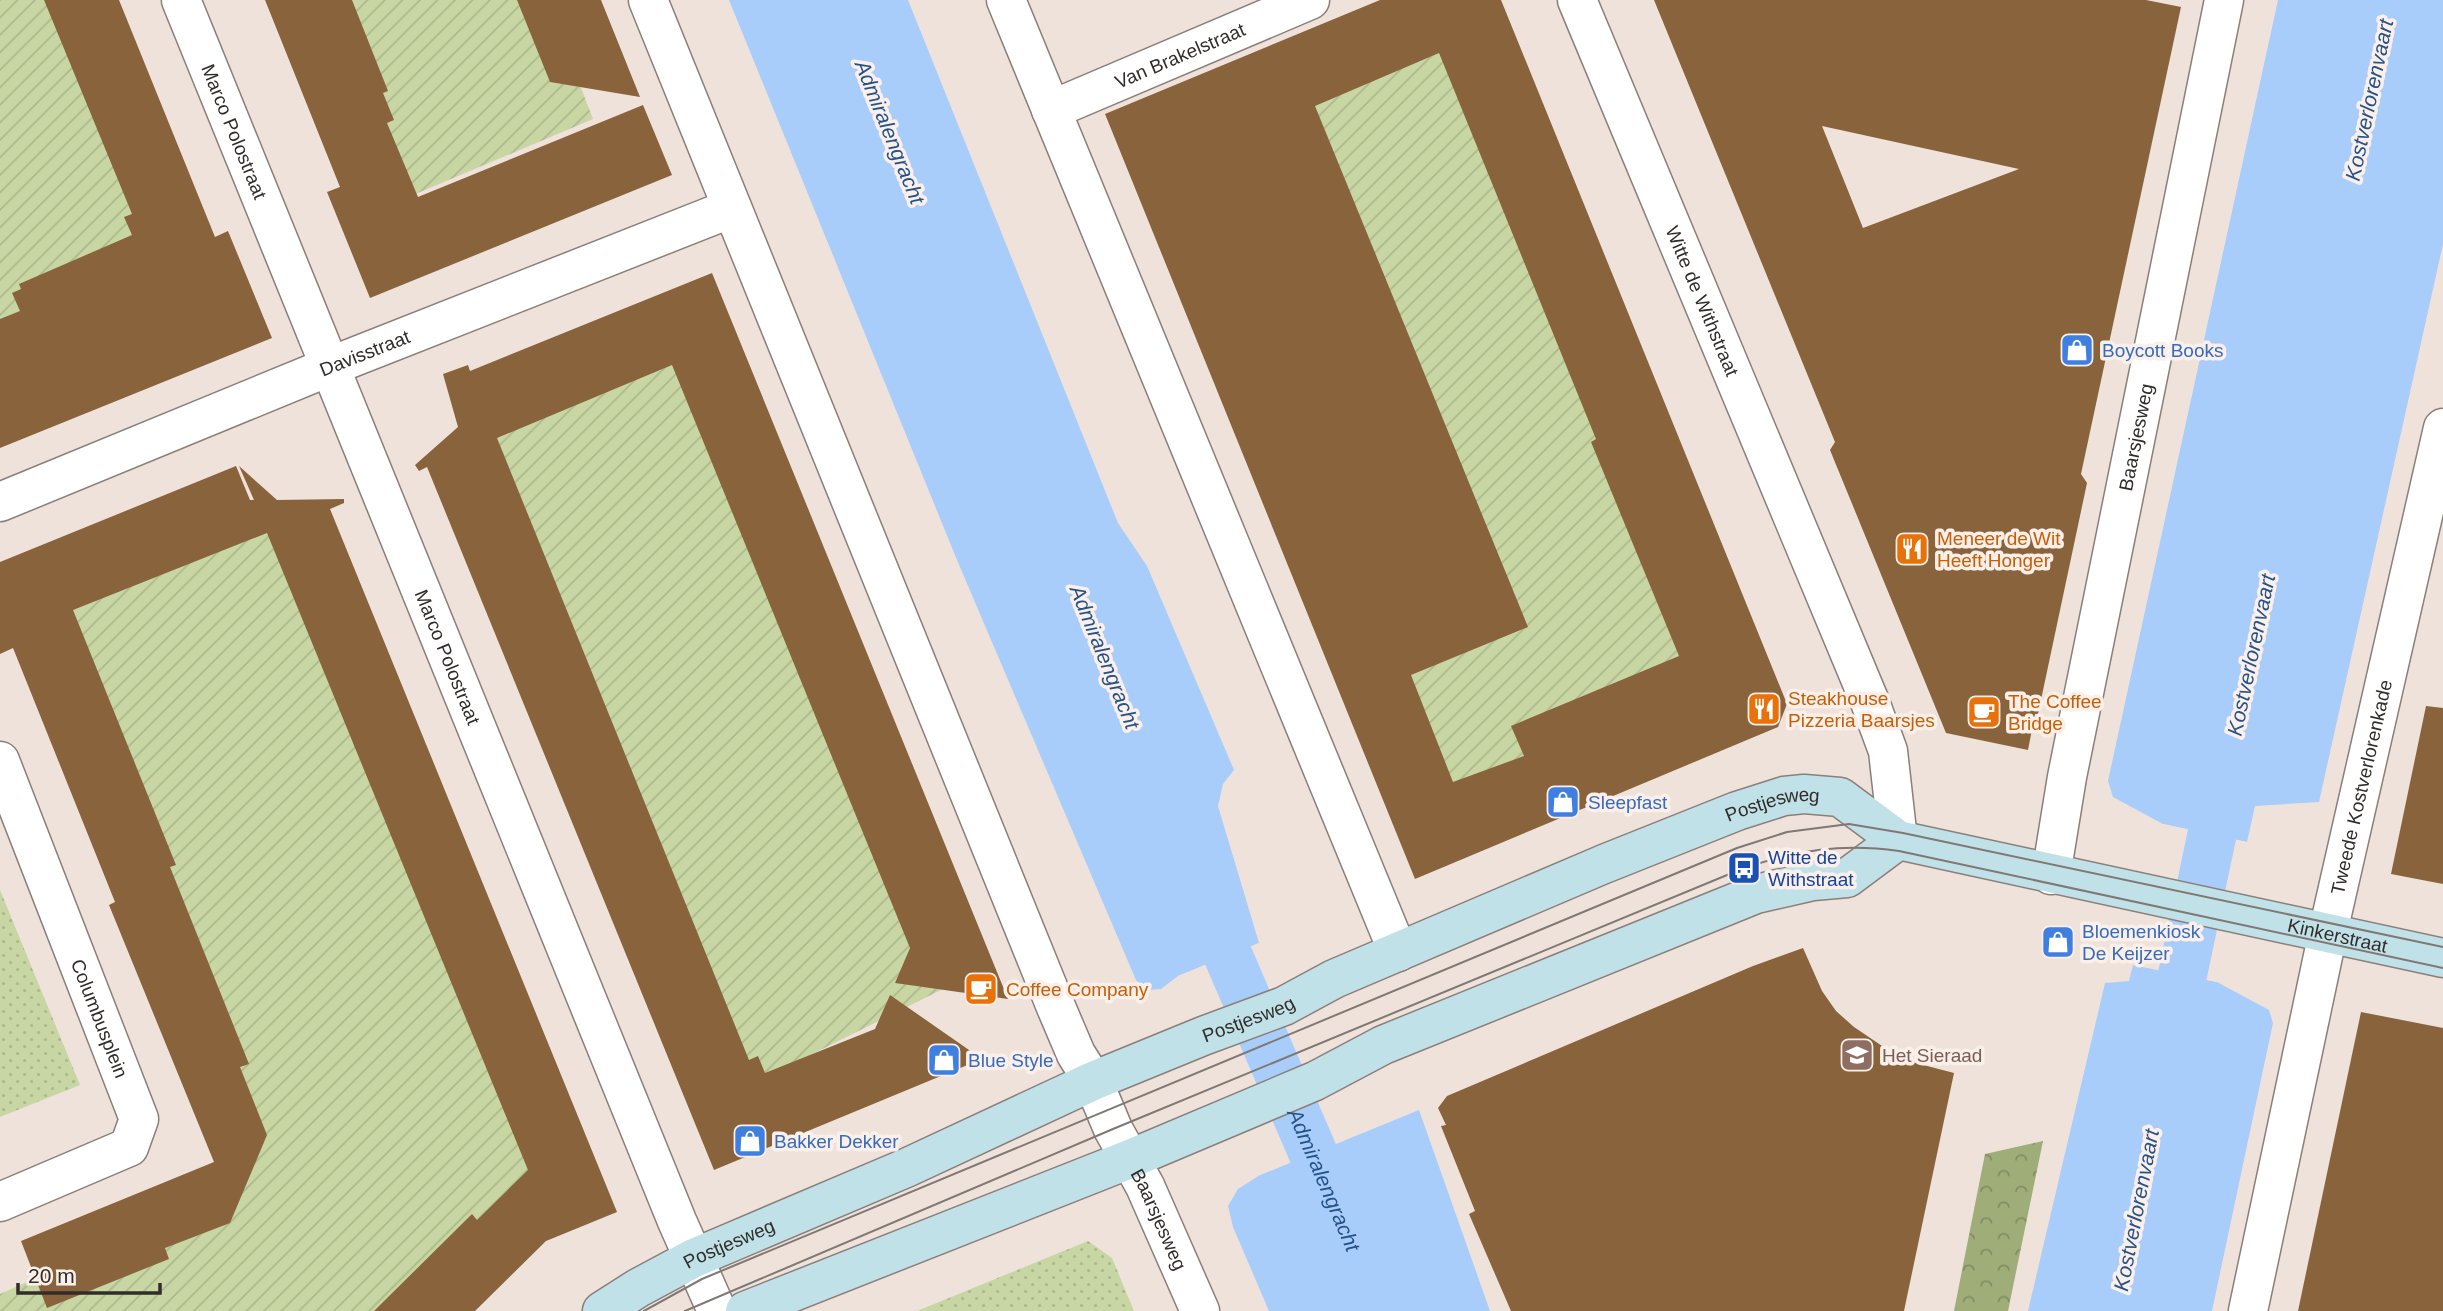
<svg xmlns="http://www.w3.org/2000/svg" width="2443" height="1311" viewBox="0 0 2443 1311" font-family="Helvetica,sans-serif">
<defs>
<pattern id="grass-dots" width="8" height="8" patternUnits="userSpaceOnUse" patternTransform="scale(1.75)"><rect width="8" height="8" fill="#c8d6a4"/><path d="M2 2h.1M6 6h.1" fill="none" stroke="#acb88d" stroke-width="1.8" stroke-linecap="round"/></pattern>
<pattern id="forest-crowns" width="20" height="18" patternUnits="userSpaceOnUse" patternTransform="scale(1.75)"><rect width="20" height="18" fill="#9fad78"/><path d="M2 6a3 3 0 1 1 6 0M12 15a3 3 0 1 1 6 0" fill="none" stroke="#828d63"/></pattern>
<pattern id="garden-furrows" width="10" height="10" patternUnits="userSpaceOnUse" patternTransform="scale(1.75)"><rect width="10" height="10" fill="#c8d6a4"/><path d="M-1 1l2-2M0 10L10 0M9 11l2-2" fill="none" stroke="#acb88d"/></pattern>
</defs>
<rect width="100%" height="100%" fill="#eee2db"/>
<path fill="url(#grass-dots)" d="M0 890 80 1085 0 1117Z
M1088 1241 1112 1258 1134 1311H917Z"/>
<path fill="url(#forest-crowns)" d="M2043 1141 2008 1311H1954L1985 1154Z"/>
<path fill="url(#garden-furrows)" d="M0 0H86L204 297 0 388Z
M299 0H547L593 119 380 209Z
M1441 25 1706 670 1458 809 1168 135Z
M670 330 943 989 740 1090 469 417Z
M254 502 547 1156 397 1311H0V1294L224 1195 45 587Z"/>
<path fill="#a9cdfa" d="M729 0H908L1118 523 1147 566 1234 770 1223 784 1218 806 1259 943 1178 976 1161 989 1147 990 1136 980 957 560Z
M2278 0H2443V244L2319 802 2255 806 2247 842 2163 824 2113 797 2108 781Z
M2133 965 2217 982 2269 1010 2273 1023 2212 1311H2028L2105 983 2129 981Z
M1419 1110 1490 1311H1269L1233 1227 1228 1206 1238 1189 1260 1175Z"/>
<path fill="#eee2db" d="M2163 824 2247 842 2246 846 2163 828Z
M1259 943 1260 946 1179 979 1178 976Z
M2134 961 2217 978V982L2133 965Z
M1339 1139 1340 1142 1260 1175 1259 1172Z"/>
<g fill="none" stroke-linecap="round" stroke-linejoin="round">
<g stroke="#a9cdfa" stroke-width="49">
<path id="s1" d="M1202 895 1381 1311"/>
<path d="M2169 1039 2226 768"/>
</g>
</g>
<path fill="#89633c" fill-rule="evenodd" d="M44 0H119L215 237 228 231 272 338 0 448V319L20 311 12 293 21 289 19 284 132 235 124 217 132 214Z
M265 0H352L388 91 383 93 394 120 387 123 418 197 643 105 672 175 370 298 327 192 340 187Z
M517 0H601L640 97 550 82Z
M1380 0H1501L1787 704 1778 727 1415 879 1105 114ZM1439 53 1596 439 1591 442 1679 656 1511 726 1524 756 1453 782 1411 675 1528 627 1315 106Z
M1654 0H2146L2181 7 2081 474 2087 483 2038 714H2035L2028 750 1946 733 1830 450 1835 442ZM1822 126 2019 169 1863 228Z
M712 273 1008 999 895 983 910 948 672 365 497 438 749 1060 758 1056 765 1073 875 1029 890 995 982 1059 714 1170 427 467 419 471 415 465 458 427 443 374 468 365 470 371Z
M236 466 250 500H254L239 466 277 500 344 499V503L330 509 617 1212 546 1241 475 1311H374L472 1214 477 1220 528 1170 267 533 73 610 176 865 170 867 249 1064 240 1067 267 1135 230 1223 165 1248 169 1259 47 1308 21 1241 214 1162 109 905 115 902 13 648 0 654V562Z
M2426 706 2443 708V884L2391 874Z
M1803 948 1822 991 1836 1011 1854 1027 1888 1050 1912 1062 1954 1073 1904 1311H1511L1469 1214 1475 1211 1441 1126 1446 1125 1438 1108 1447 1096 1753 966Z
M2361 1012 2443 1028V1311H2298Z"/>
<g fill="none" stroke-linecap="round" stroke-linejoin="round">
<defs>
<g id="street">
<path id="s2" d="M181 0 677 1221 717 1311"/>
<path id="s3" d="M648 0 1056 1007 1076 1054 1093 1081 1113 1129 1145 1186 1200 1311"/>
<path d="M1006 0 1398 952"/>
<path id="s4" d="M1577 0 1870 702 1888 751 1898 840"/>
<path id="s5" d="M1051 110 1310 0"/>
<path id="s6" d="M0 502 331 366 732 208"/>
<path id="s7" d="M0 761 139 1119 129 1147 0 1202"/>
<path id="s8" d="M2051 875 2067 777 2224 0"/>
<path id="s9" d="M2248 1311 2330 923 2443 428"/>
</g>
<g id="secondary">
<path id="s10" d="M602 1311 638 1288 694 1258 906 1168 1093 1081 1203 1036 1284 1006 1334 979 1604 864 1737 811 1784 796 1804 794 1840 797 1898 840 2443 958"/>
<path d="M745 1311 1130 1159 1315 1081 1383 1045 1756 894 1813 881 1847 878 1898 840"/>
</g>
</defs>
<use href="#street" stroke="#8a7f7a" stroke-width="41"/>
<use href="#secondary" stroke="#8a7f7a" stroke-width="41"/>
<use href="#street" stroke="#fff" stroke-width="38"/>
<use href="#secondary" stroke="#c0e1e8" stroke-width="38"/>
<path stroke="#807874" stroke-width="2" d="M644 1311 702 1279 1737 848 1787 832 1849 824 1903 833 2443 947
M685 1311 1113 1129 1744 868C1798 850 1842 843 1899 851L2443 968"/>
</g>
<defs>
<symbol id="shop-square" viewBox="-11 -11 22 22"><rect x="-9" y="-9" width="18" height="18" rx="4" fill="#3f7fe0" stroke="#fbefe9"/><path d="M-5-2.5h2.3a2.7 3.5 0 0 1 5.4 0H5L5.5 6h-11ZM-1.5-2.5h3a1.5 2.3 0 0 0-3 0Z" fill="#fff"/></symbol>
<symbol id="restaurant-square" viewBox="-11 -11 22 22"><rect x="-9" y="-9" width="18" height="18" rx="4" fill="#e8710a" stroke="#fbefe9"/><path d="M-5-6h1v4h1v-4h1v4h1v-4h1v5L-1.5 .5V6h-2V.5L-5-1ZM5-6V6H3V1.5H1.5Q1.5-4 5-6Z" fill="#fff"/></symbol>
<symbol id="cafe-square" viewBox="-11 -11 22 22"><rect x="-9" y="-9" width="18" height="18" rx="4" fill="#e8710a" stroke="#fbefe9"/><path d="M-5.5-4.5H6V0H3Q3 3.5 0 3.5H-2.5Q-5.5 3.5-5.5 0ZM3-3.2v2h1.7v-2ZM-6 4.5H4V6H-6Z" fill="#fff"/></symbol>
<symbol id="bus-square" viewBox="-11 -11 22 22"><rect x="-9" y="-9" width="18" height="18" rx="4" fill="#1a4fb4" stroke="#fbefe9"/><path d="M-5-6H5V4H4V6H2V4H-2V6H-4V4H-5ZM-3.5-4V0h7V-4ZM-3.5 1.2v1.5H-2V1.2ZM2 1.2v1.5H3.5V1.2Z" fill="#fff"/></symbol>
<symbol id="school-square" viewBox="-11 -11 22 22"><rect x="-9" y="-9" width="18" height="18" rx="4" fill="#8d6e63" stroke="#fbefe9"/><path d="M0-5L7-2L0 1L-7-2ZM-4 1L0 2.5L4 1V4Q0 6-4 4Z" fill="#fff"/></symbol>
</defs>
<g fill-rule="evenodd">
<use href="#shop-square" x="2058" y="331" width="38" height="38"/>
<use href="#restaurant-square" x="1893" y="530" width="38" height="38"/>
<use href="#restaurant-square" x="1745" y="690" width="38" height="38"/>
<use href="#cafe-square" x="1965" y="693" width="38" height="38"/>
<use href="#shop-square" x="1544" y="783" width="38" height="38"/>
<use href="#bus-square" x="1725" y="849" width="38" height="38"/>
<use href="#shop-square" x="2039" y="923" width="38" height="38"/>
<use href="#cafe-square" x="962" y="970" width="38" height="38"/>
<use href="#school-square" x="1838" y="1036" width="38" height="38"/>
<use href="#shop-square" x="925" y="1041" width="38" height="38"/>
<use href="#shop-square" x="731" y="1122" width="38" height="38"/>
</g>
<g text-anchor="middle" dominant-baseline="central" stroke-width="7" stroke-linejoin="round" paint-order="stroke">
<g font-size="19" fill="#322d2b" stroke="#fbefe9">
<text stroke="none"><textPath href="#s5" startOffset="140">Van Brakelstraat</textPath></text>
<text stroke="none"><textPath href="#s2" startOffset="142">Marco Polostraat</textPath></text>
<text stroke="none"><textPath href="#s4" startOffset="326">Witte de Withstraat</textPath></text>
<text stroke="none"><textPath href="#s6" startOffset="394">Davisstraat</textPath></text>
<text stroke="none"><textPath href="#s8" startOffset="446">Baarsjesweg</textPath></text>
<text stroke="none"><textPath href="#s2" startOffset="709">Marco Polostraat</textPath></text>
<text stroke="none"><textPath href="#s9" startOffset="536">Tweede Kostverlorenkade</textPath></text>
<text stroke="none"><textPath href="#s10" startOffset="1278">Postjesweg</textPath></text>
<text stroke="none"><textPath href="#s10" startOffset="1869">Kinkerstraat</textPath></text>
<text stroke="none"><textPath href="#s10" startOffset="710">Postjesweg</textPath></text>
<text stroke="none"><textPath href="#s7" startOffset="276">Columbusplein</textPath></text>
<text stroke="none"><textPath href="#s3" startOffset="1323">Baarsjesweg</textPath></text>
<text stroke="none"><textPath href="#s10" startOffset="144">Postjesweg</textPath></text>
</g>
<g font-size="19" fill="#366cbe" stroke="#fbefe9" text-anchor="start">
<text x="2102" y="350">Boycott Books</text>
<text x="1588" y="802">Sleepfast</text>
<text x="2082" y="931">Bloemenkiosk<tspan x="2082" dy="22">De Keijzer</tspan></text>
<text x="968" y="1060">Blue Style</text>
<text x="774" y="1141">Bakker Dekker</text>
</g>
<g font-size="19" fill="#c56008" stroke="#fbefe9" text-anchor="start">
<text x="1937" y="538">Meneer de Wit<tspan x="1937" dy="22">Heeft Honger</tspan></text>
<text x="1788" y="698">Steakhouse<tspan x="1788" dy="22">Pizzeria Baarsjes</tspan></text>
<text x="2008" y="701">The Coffee<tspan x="2008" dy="22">Bridge</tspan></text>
<text x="1006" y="989">Coffee Company</text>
</g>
<g font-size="19" fill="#164399" stroke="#fbefe9" text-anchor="start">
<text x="1768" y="857">Witte de<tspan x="1768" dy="22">Withstraat</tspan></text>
</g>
<g font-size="19" fill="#785e54" stroke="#fbefe9" text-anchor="start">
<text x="1882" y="1055">Het Sieraad</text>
</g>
<g font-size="21" font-style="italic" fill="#245289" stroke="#fbefe9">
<text transform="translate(2369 100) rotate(-78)">Kostverlorenvaart</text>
<text transform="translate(890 132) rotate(68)">Admiralengracht</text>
<text transform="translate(2251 655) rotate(-78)">Kostverlorenvaart</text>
<text transform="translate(1105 657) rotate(68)">Admiralengracht</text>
<text stroke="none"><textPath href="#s1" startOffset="310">Admiralengracht</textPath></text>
<text transform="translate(2136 1210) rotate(-79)">Kostverlorenvaart</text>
</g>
</g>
<path d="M18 1283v10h142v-10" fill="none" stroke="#322d2b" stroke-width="3.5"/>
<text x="28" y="1283" font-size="21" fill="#322d2b" stroke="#fbefe9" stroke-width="5" paint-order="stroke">20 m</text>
</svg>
